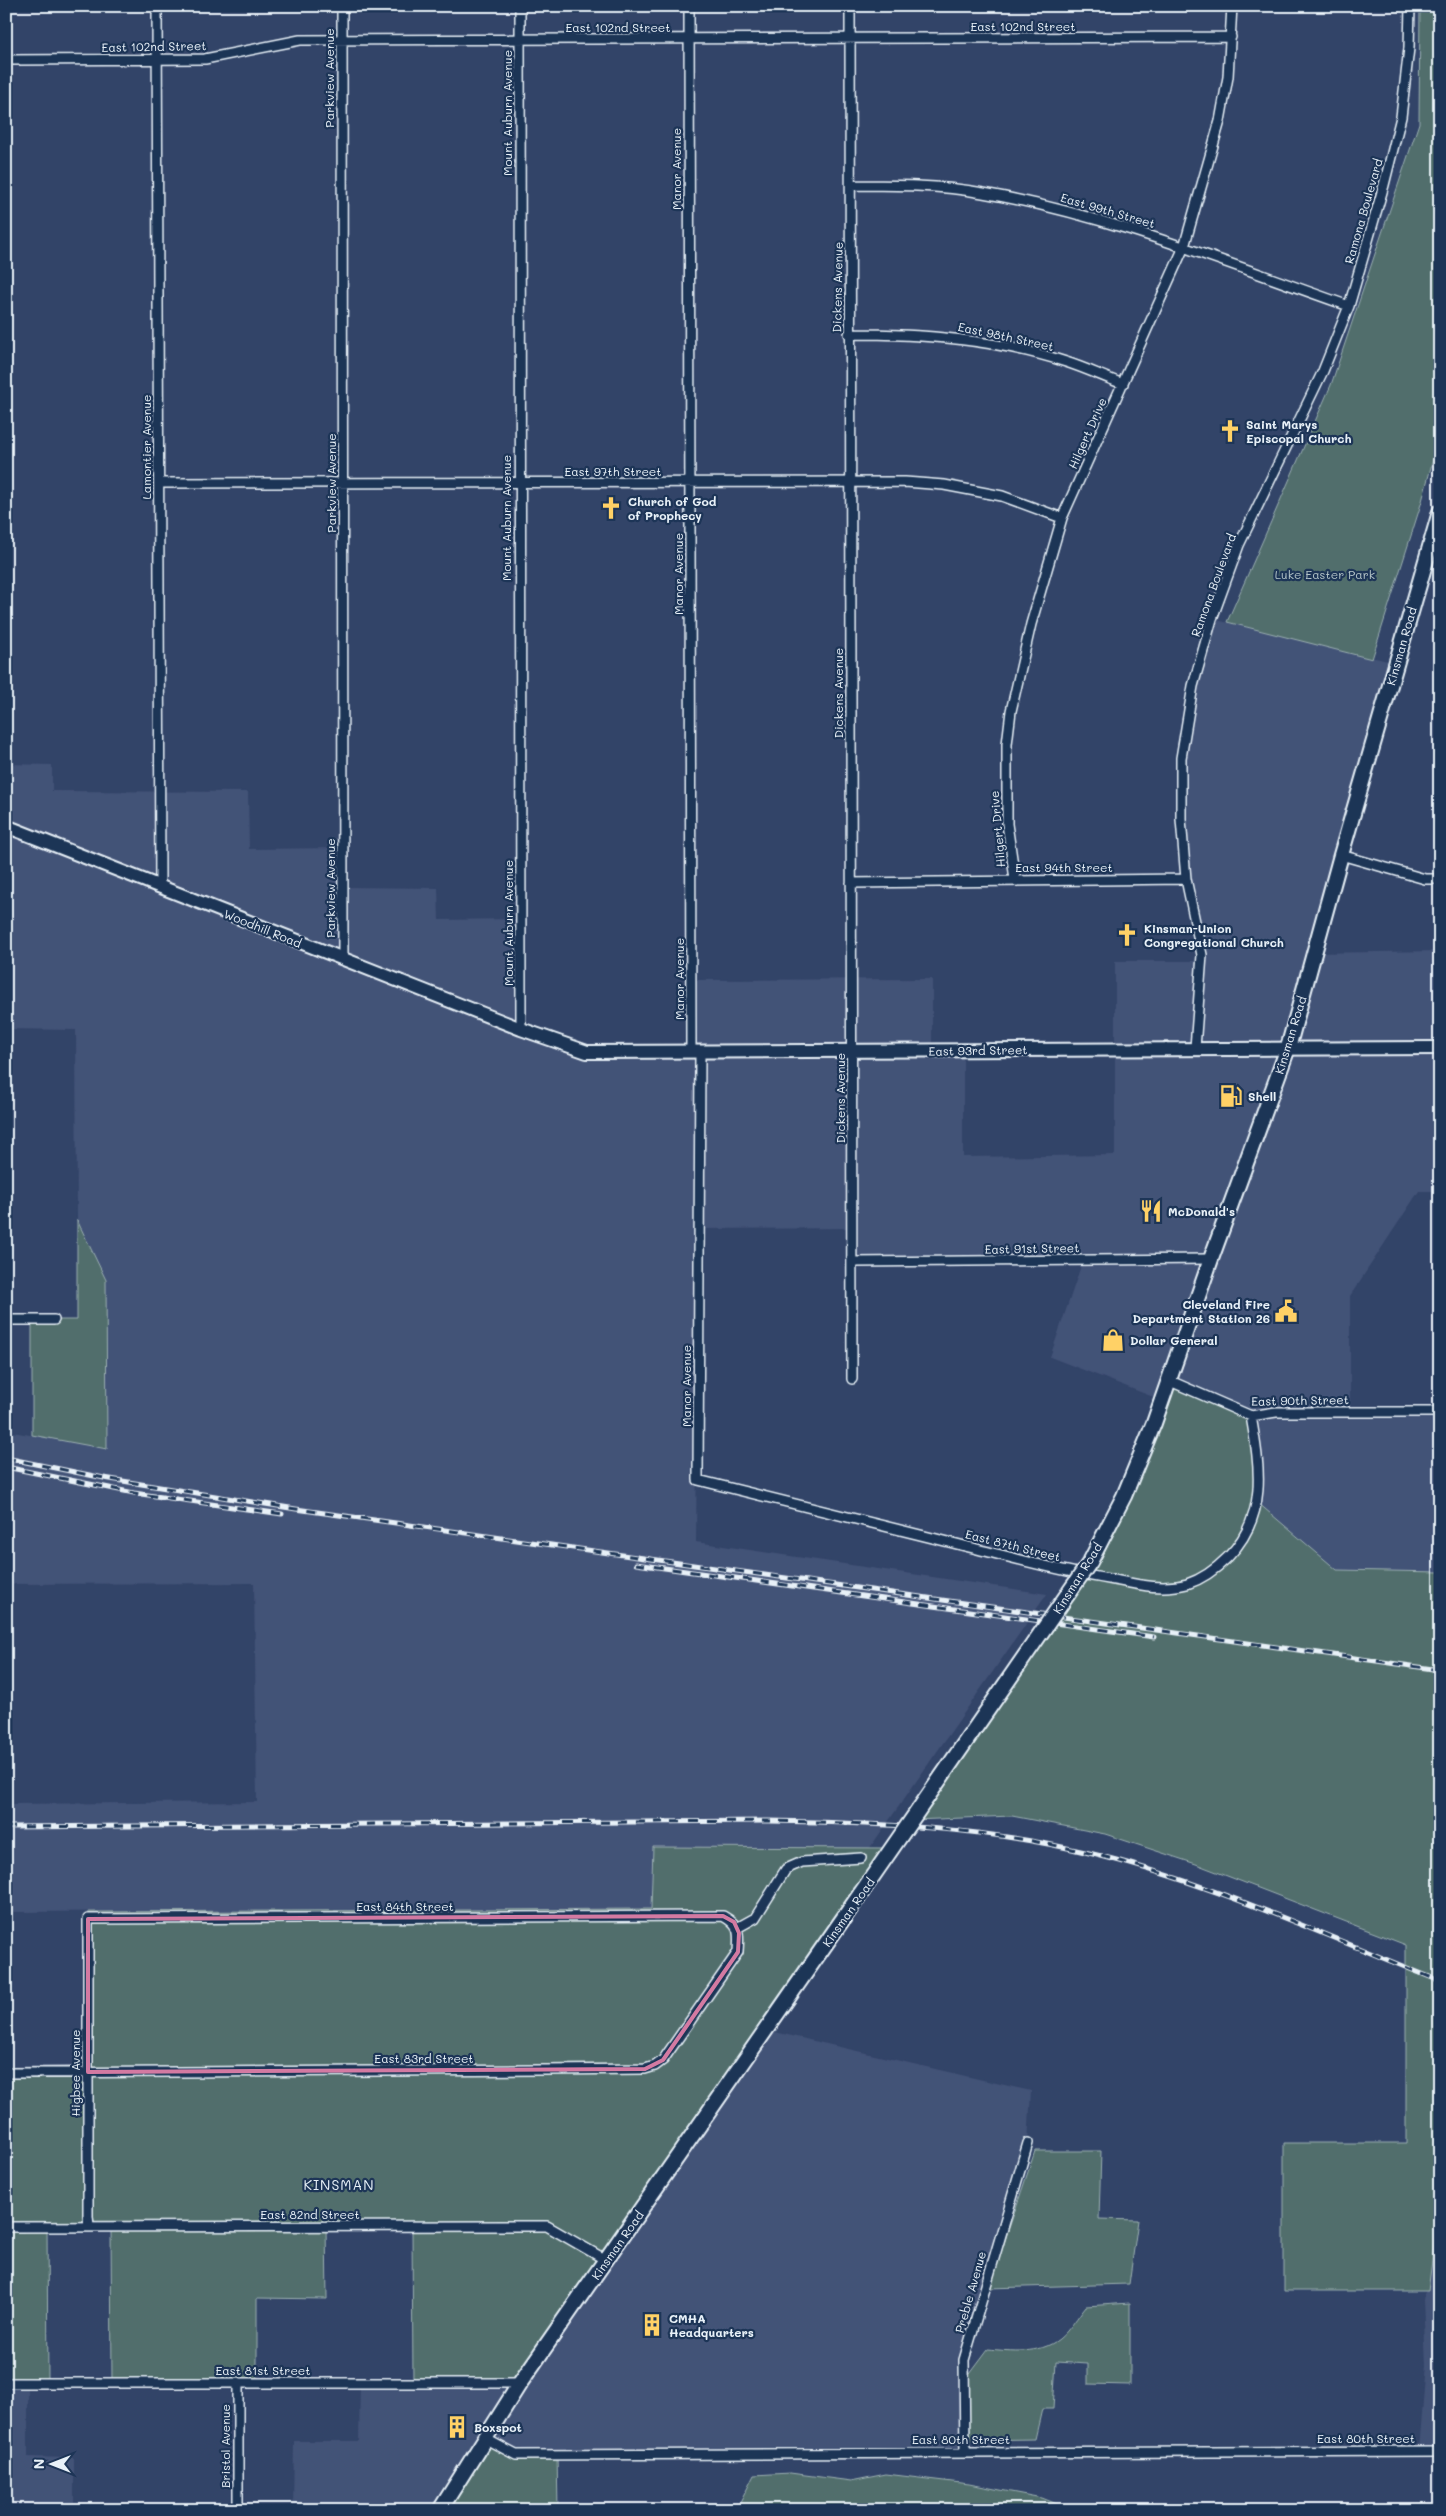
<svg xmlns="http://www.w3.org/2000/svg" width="1446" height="2516" viewBox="0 0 1446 2516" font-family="Mali,sans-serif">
<rect width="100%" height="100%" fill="#324468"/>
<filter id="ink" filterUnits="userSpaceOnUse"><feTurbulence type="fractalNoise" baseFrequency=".02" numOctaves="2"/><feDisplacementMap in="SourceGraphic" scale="10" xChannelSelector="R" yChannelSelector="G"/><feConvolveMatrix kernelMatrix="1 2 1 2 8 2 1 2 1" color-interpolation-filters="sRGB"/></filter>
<g filter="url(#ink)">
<path fill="#435277" d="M1212 619 1396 663 1314 953 1440 951V1191H1419L1350 1296V1411L1440 1412V1572L1337 1570 1258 1503 1161 1400 1050 1357 1083 1260 853 1262V1228L699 1229 696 1542 1047 1594 869 1849 653 1847 651 1909 6 1912V1804L257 1802 254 1583 6 1584V1431L42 1437 106 1280 77 1220 76 1030 6 1029V764L52 765V791L248 792 249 849 343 848V887L438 888 439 920 520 919 521 1029 587 1052 691 1051V980L932 979V1050H963V1157L1115 1155V961H1201L1186 879 1181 758Z
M766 2030 1031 2091 1028 2143 964 2360 965 2452 561 2455 440 2510H293L294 2441H359L360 2382 520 2383Z
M1440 2181V2451H1419L1426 2365 1423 2300 1437 2223Z
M6 2383H28V2457L74 2458V2510H6Z"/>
<path fill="#516e6c" stroke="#9cb0b2" d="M1420 6H1440V433L1422 501 1372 659 1227 622 1331 385 1419 123Z
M77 1220 106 1280 107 1449 32 1435V1320H77Z
M1168 1380 1251 1416 1258 1503 1337 1570 1440 1572V2223H1437L1428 2291H1284V2143H1406V1945L1196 1864 1105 1834 1012 1816 913 1820 1090 1562Z
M653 1847 893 1848 520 2383H413L412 2227 326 2226 327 2299 257 2298V2382L112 2383 111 2227H47L48 2383H6V2073L88 2072V1912L651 1909Z
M1035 2151H1101L1099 2219 1138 2220 1129 2284 989 2288Z
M1130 2303V2385L1088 2384V2364L1056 2362 1053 2409H1042L1035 2439 965 2440 964 2381 988 2349C1011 2351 1039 2355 1059 2339 1069 2331 1078 2316 1086 2306Z
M486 2439 516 2455H557L558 2510H440Z
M790 2473 851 2481 886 2474 969 2484 1042 2498 1062 2506 1061 2510H740V2503L754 2475Z"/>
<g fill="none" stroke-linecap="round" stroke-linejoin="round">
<defs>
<path id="minor" d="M157 6 160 887
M342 6 343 959
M520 6 521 1029
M689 6 691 1052
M850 6 852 1379
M6 60 205 59 300 40 1231 37
M851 185C895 185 939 185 983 193 1110 215 1228 264 1349 306
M849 334C923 334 995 339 1066 362 1085 368 1104 377 1123 384
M159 483 905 482 944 485 1002 496 1062 518
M1341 855 1425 879H1440
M1015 879 1007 824V744L1011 711 1031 624 1062 518 1184 247 1220 121 1228 77 1232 6
M851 883 1186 879
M1195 1048 1202 955 1186 879 1181 819V758L1193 686 1212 619 1239 545 1323 371 1349 306 1384 185 1401 117 1409 48 1410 6
M700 1051 698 1480C791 1503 884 1526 977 1549 1021 1560 1064 1572 1109 1579 1135 1584 1161 1591 1187 1584 1203 1579 1216 1569 1228 1557 1268 1516 1260 1468 1251 1416
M853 1262 1211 1259
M6 1320H54
M1168 1380 1251 1416 1276 1412H1440
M737 1928 755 1918 786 1869 802 1862 861 1858
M6 2073 539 2070H546L645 2069 655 2066 663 2060 738 1952C739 1933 741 1926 723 1916L88 1919C88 1973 88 2028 88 2083V2216L89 2226
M6 2227 547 2226 606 2260
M6 2383H520
M486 2439 516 2455 1440 2451
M965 2452 964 2360 1028 2143
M238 2510V2382"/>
<path id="secondary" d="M6 826 521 1029 587 1052 1440 1048"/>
<path id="primary" d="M1090 1562 1124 1496 1154 1423 1211 1259 1288 1048 1341 855 1440 512
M440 2510 520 2383 861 1893"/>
</defs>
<use href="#minor" stroke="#e8f1f8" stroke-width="12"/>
<use href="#secondary" stroke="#e8f1f8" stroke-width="16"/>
<use href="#primary" stroke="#e8f1f8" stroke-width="18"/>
<use href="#minor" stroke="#1d3557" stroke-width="9"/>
<use href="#secondary" stroke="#1d3557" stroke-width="12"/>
<use href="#primary" stroke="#1d3557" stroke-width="14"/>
<defs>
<path id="rail" d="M6 1458 104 1478 296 1509 1440 1670
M6 1467 134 1493 282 1514
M636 1564 1154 1637
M6 1827 769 1821C876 1823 981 1827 1085 1852 1207 1881 1323 1935 1440 1981"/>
</defs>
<use href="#rail" stroke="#e8f1f8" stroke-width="5"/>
<use href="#rail" stroke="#1d3557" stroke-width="3" stroke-dasharray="9" stroke-linecap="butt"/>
<defs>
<path id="primary-bridge" d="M861 1893 1090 1562"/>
</defs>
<use href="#primary-bridge" stroke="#e8f1f8" stroke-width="18" stroke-linecap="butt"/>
<use href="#primary-bridge" stroke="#1d3557" stroke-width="14"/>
</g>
</g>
<path fill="none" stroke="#d37aa2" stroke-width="4" stroke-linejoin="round" d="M723 1916 734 1922 739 1933 738 1952 663 2060 645 2069 88 2072V1919Z"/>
<defs>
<symbol id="church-bare" viewBox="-9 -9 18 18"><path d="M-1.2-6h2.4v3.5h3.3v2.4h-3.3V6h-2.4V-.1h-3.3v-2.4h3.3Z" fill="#ffd166" stroke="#1d3557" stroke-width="2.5" paint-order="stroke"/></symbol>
<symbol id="fuel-bare" viewBox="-9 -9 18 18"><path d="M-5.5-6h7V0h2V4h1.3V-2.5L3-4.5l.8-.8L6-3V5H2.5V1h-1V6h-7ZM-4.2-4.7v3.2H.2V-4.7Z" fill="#ffd166" stroke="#1d3557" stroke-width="2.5" paint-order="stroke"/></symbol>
<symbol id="restaurant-bare" viewBox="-9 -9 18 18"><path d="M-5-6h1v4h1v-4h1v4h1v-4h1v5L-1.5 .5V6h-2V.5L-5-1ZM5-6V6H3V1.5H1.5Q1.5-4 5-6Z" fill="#ffd166" stroke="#1d3557" stroke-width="2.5" paint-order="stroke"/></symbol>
<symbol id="civic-bare" viewBox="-9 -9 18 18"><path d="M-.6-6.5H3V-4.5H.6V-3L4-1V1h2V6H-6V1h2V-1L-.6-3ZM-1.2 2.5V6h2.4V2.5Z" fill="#ffd166" stroke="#1d3557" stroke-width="2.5" paint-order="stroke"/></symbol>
<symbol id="shop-bare" viewBox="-9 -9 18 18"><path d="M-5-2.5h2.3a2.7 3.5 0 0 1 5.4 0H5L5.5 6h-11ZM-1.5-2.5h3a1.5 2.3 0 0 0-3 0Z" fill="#ffd166" stroke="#1d3557" stroke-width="2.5" paint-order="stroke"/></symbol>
<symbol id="building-bare" viewBox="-9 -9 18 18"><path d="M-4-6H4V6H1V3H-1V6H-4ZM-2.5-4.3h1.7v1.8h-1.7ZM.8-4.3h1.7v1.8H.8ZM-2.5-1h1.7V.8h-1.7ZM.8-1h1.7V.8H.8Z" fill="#ffd166" stroke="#1d3557" stroke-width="2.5" paint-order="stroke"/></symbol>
</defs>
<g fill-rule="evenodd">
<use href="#church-bare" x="1214" y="415" width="32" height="32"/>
<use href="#church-bare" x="595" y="492" width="32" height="32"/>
<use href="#church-bare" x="1111" y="919" width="32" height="32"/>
<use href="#fuel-bare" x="1215" y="1080" width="32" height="32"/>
<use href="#restaurant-bare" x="1135" y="1195" width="32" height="32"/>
<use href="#civic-bare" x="1270" y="1295" width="32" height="32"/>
<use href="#shop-bare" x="1097" y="1324" width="32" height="32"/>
<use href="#building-bare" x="636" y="2309" width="32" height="32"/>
<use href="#building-bare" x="441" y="2411" width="32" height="32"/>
</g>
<g text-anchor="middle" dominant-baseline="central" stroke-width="4.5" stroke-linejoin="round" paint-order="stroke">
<g font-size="12" fill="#e8f1f8" stroke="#1d3557">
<text x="1023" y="26">East 102nd Street</text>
<text x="618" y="27">East 102nd Street</text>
<text transform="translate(154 46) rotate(-1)">East 102nd Street</text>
<text transform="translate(329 78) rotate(-90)">Parkview Avenue</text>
<text transform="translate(507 113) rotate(-90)">Mount Auburn Avenue</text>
<text transform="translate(676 169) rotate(-90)">Manor Avenue</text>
<text transform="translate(1108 210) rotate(16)">East 99th Street</text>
<text transform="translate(1363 211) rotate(-74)">Ramona Boulevard</text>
<text transform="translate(837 287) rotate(-89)">Dickens Avenue</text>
<text transform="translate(1006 336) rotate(12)">East 98th Street</text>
<text transform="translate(1087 433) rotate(-66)">Hilgert Drive</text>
<text transform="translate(146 447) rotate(-90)">Lamontier Avenue</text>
<text x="613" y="471">East 97th Street</text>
<text transform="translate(331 483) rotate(-90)">Parkview Avenue</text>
<text transform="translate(506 518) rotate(-90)">Mount Auburn Avenue</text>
<text transform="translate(678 574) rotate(-90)">Manor Avenue</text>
<text transform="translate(1213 585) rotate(-70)">Ramona Boulevard</text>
<text transform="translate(1401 646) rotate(-74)">Kinsman Road</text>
<text transform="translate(838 693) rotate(-90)">Dickens Avenue</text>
<text transform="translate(997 829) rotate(-95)">Hilgert Drive</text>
<text x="1064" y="867">East 94th Street</text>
<text transform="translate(330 888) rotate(-90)">Parkview Avenue</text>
<text transform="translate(508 923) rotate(-90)">Mount Auburn Avenue</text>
<text transform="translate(263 928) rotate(22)">Woodhill Road</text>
<text transform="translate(679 979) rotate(-90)">Manor Avenue</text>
<text transform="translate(1290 1035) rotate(-73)">Kinsman Road</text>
<text transform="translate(978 1050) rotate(-1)">East 93rd Street</text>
<text transform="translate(840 1098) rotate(-90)">Dickens Avenue</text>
<text transform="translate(1032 1248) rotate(-1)">East 91st Street</text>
<text transform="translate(686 1386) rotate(-90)">Manor Avenue</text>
<text transform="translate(1300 1400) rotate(-1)">East 90th Street</text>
<text transform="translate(1013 1545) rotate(14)">East 87th Street</text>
<text transform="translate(1077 1578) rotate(-58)">Kinsman Road</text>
<text x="405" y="1906">East 84th Street</text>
<text transform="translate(848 1912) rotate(-55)">Kinsman Road</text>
<text x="424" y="2058">East 83rd Street</text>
<text transform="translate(75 2073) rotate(-90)">Higbee Avenue</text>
<text x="310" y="2214">East 82nd Street</text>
<text transform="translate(617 2245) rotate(-55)">Kinsman Road</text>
<text transform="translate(970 2292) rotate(-74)">Preble Avenue</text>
<text x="263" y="2370">East 81st Street</text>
<text x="1366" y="2438">East 80th Street</text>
<text x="961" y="2439">East 80th Street</text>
<text transform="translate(225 2446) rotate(-90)">Bristol Avenue</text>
</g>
<g font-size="12" font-weight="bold" fill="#e8f1f8" stroke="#1d3557" text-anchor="start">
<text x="1246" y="424">Saint Marys<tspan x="1246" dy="14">Episcopal Church</tspan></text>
<text x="628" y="501">Church of God<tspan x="628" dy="14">of Prophecy</tspan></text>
<text x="1144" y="928">Kinsman-Union<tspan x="1144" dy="14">Congregational Church</tspan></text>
<text x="1248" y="1096">Shell</text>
<text x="1168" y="1211">McDonald's</text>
<text x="1270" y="1304" text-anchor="end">Cleveland Fire<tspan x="1270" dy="14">Department Station 26</tspan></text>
<text x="1130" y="1340">Dollar General</text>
<text x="669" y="2318">CMHA<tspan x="669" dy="14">Headquarters</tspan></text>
<text x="474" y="2427">Boxspot</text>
</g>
<g font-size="12" fill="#b3c3c7" stroke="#1d3557">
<text x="1325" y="574">Luke Easter Park</text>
</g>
<g font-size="14" letter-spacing="1" fill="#e8f1f8" stroke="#1d3557">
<text x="339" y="2184">KINSMAN</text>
</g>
</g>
<rect width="1446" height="2516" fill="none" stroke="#1d3557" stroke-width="25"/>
<rect x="12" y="12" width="1421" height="2491" fill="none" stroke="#e8f1f8" stroke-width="2" filter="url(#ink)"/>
<g transform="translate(52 2464) rotate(270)" stroke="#1d3557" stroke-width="4" paint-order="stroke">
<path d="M0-4L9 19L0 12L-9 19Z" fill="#e8f1f8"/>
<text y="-8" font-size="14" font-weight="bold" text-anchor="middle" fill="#e8f1f8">N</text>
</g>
</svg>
